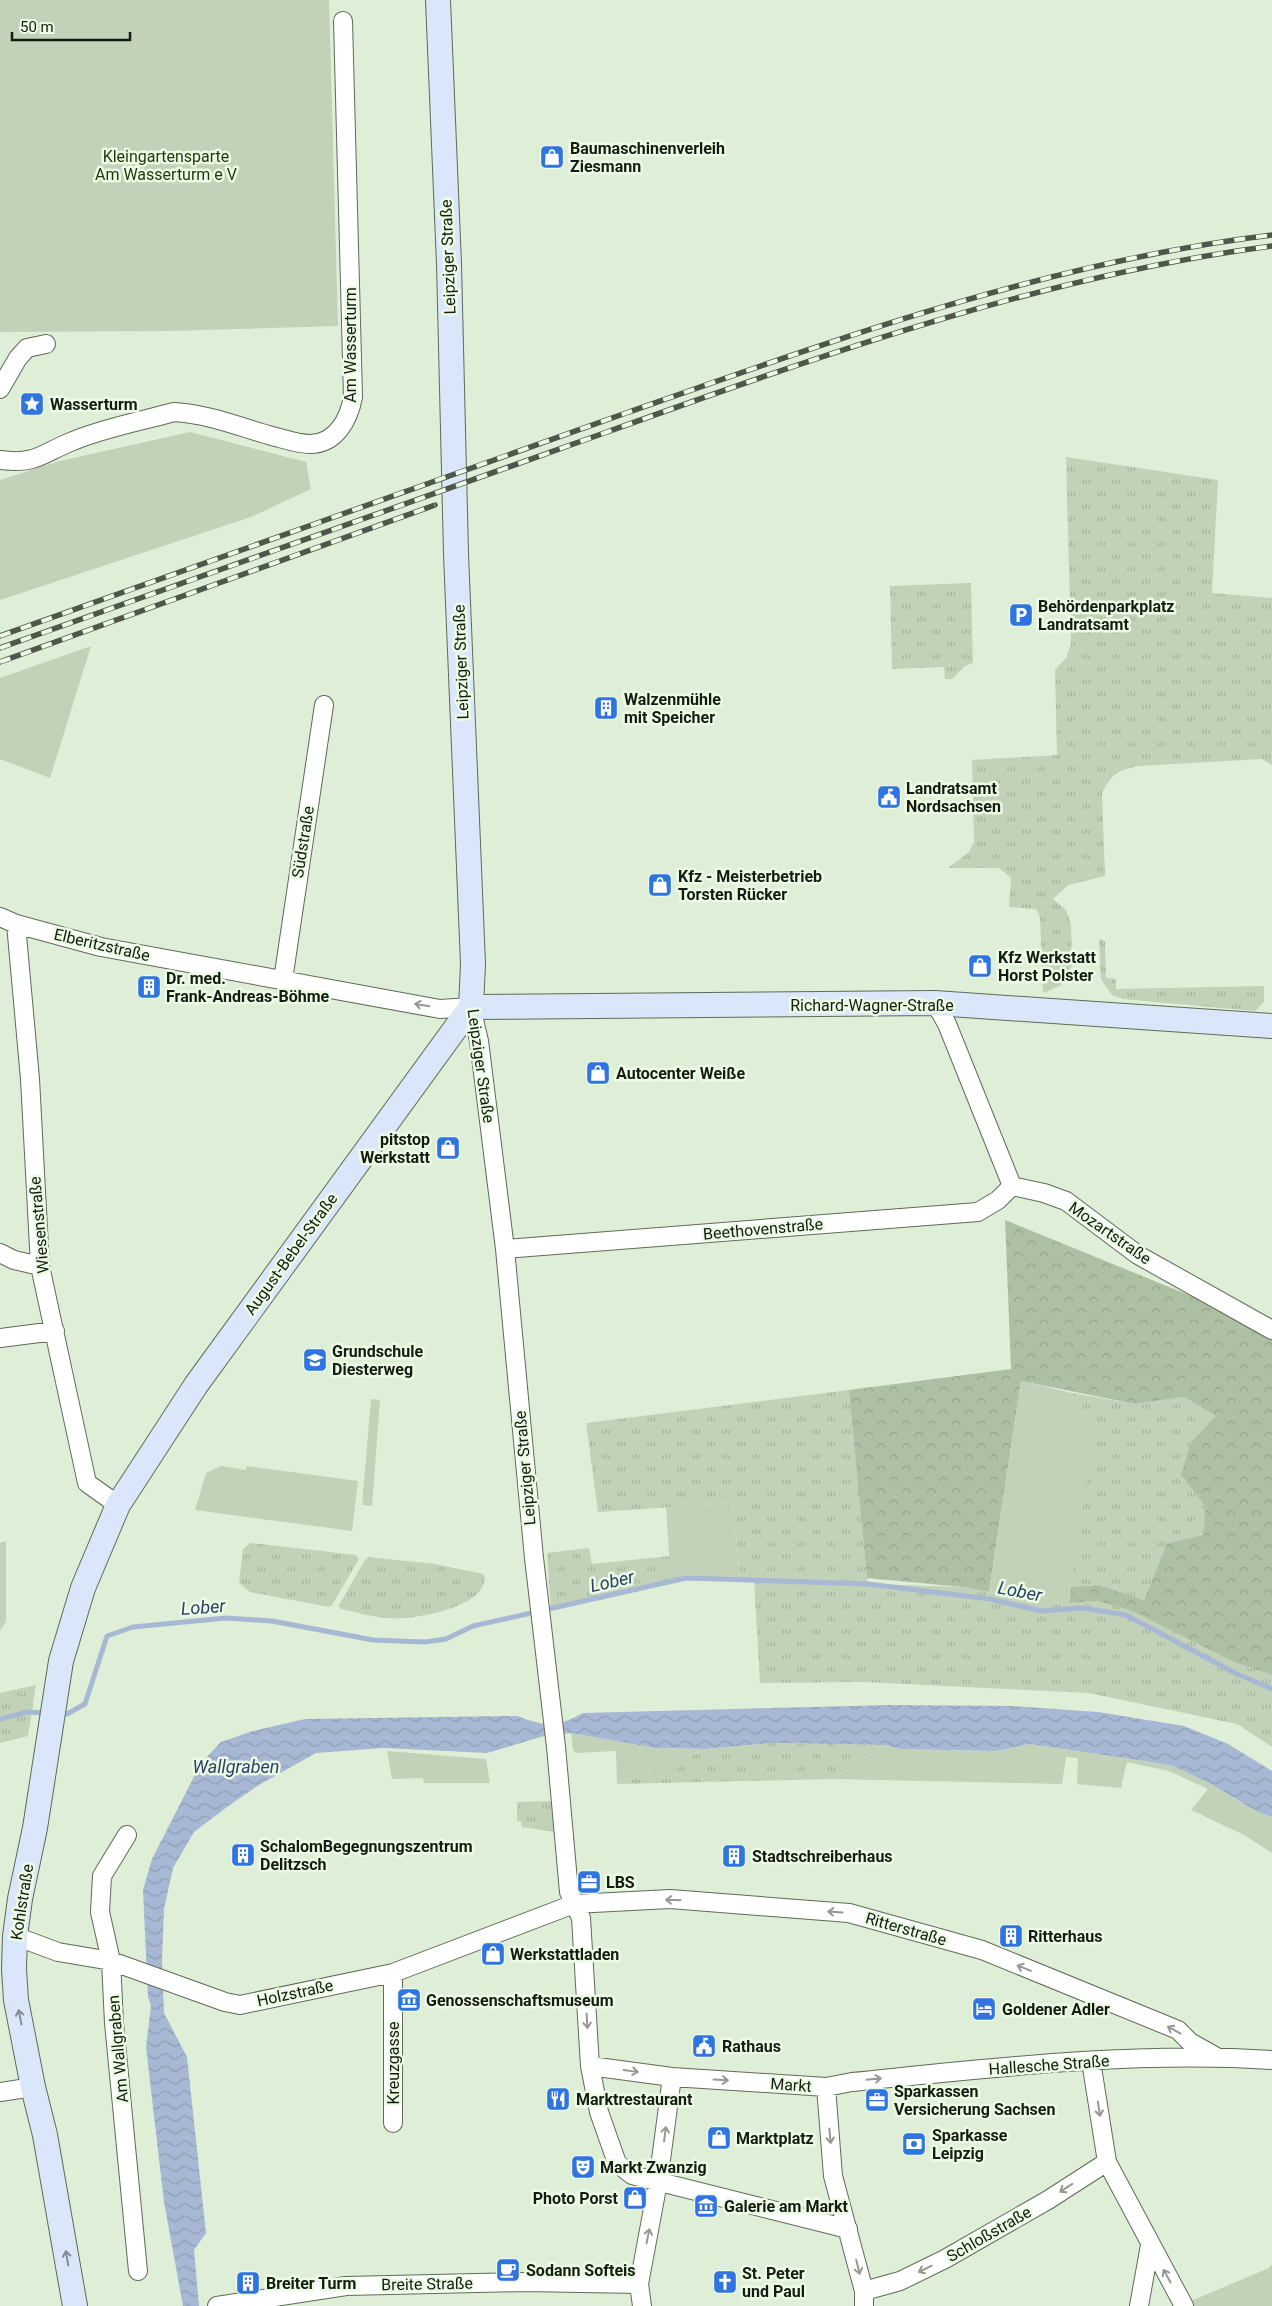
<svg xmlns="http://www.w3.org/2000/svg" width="1272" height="2306" viewBox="0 0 1272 2306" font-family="Roboto,sans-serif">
<defs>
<pattern id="grass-tufts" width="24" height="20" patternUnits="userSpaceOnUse" patternTransform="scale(1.25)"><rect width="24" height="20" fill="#c2d2b9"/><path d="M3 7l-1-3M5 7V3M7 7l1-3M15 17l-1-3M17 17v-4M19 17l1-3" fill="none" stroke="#a6b49e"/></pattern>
<pattern id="forest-crowns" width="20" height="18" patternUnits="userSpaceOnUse" patternTransform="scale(1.25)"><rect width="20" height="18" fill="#aec0a4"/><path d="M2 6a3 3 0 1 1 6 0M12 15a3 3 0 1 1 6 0" fill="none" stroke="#95a48c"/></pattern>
<pattern id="water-waves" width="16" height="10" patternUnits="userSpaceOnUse" patternTransform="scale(1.25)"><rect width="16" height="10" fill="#a7b8d4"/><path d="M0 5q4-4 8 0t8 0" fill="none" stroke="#8f9eb5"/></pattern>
</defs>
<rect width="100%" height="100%" fill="#dfeed7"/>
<path fill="url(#grass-tufts)" d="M1066 457 1218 480 1212 593 1272 598V765L1262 759 1139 766C1119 770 1112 773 1102 793L1105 876 1068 885 1053 899 1066 910 1071 924 1072 965 1062 985 1043 993 1040 918 1036 909 1009 907 1011 878 999 868H948L969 852 974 842 972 760 1057 755 1055 670 1066 658 1071 644Z
M971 583 973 663 965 666 952 679H945L944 667 892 669 890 586Z
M1099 939 1105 941 1106 978 1116 979V989L1264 986V1002L1255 1011 1123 999 1112 995 1101 979Z
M849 1390 868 1584 963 1587 1048 1604 1097 1601 1130 1610 1234 1662 1272 1675V1747L1237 1724 1089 1693 865 1682 760 1683 754 1580H740L733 1503 598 1512 586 1423Z
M1072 1393 1135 1404 1184 1397 1216 1416 1190 1443 1181 1475 1205 1506V1535L1167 1543 1144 1600 1099 1585 1071 1587 1092 1435Z
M251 1543 356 1555 359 1559 332 1605 329 1607 250 1592 239 1583 243 1549Z
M589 1548 592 1564 670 1556 671 1582 551 1609 547 1553Z
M369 1557 435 1564 483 1574 485 1578C484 1583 483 1587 479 1592 463 1610 410 1621 387 1618 371 1617 356 1612 341 1609L339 1605 365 1560Z
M36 1685 28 1736 0 1743V1693Z
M773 1743 886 1745 832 1779 617 1784 706 1749Z
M553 1801 555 1832 522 1827 521 1821H517V1802Z"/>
<path fill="url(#forest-crowns)" d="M1005 1220 1272 1329V1675L1234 1662 1130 1610 1097 1601 1069 1603 1071 1587 1099 1585 1144 1600 1167 1543 1204 1535 1205 1506 1181 1475 1190 1443 1216 1416 1184 1397 1135 1404 1021 1381 989 1592 963 1587 867 1578 849 1390 1011 1369Z"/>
<path fill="#c2d2b9" d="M0 0H329L338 326 168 331 0 332Z
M190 432 306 462 311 489 251 517 0 600V480L60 461Z
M91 646 50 778 0 759V678Z
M1021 1381 1072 1393 1093 1435 1069 1603 1048 1604 989 1592Z
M371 1399 380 1400 372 1506 362 1505Z
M221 1466 246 1470V1466L358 1481 352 1531 195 1510 206 1473Z
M733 1503 740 1580 686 1578 671 1582 666 1507Z
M6 1541V1621L0 1631V1543Z
M571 1733 656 1748 706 1749 617 1784 616 1751 576 1753 573 1750Z
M1030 1744 1171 1765 1211 1784 1258 1812 1272 1817V1853L1244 1835 1191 1810 1208 1789 1169 1771 1127 1762 1121 1788 1077 1784 1078 1758 1066 1757 1062 1784 832 1779 886 1745 900 1749 996 1751Z
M387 1751 486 1759 490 1783H424L423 1778 392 1779Z
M1272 2264V2306H1194L1191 2301 1269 2268Z"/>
<path fill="url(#water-waves)" d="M892 1705 1012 1706 1098 1712 1184 1726 1228 1744 1272 1771V1817L1258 1812 1211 1784 1171 1765 1030 1744 996 1751 900 1749 886 1745 773 1743 706 1749 656 1748 571 1733 544 1736 487 1753 384 1748 316 1753 259 1785 227 1807 194 1832 173 1868 164 1909 162 1961 164 2013 187 2057 206 2233 194 2250 199 2306H183L164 2202 146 2047 151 2006 148 1997 143 1890 152 1859 201 1763 221 1742 253 1731 305 1719 517 1716C547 1727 555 1728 583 1713Z"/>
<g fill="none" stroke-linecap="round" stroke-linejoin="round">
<path stroke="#a7b8d4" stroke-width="5" d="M544 1610 686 1578 868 1584 990 1599 1041 1611 1082 1608 1126 1615 1235 1673 1272 1689
M60 1714H67L85 1704 107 1636 133 1627 226 1618 272 1621 373 1640 425 1642 446 1639 473 1626 536 1612
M0 1719 27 1712 47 1713"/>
<defs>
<path id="street" d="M0 389 18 358 27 348 46 344
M0 460C37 465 42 453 73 441 104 428 142 421 174 412 208 414 240 427 272 436 284 439 298 444 310 444 336 444 349 419 353 397L343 21
M0 917 16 924 101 947 440 1009 471 1007 479 1041 505 1249 534 1558 556 1747 569 1892 581 1918 590 2066 599 2112 617 2163 632 2175 848 2229
M16 924 30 1079 40 1266 87 1483 118 1505
M283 980 324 705
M935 1003 947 1024 1012 1186
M1012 1186 1044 1193 1066 1201 1138 1255 1272 1330
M505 1249 978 1212 998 1200 1012 1186
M0 1253 14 1260 40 1266
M0 1338 55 1331
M127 1835 102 1876 100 1912 111 1961 114 2023 138 2271
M15 1936 58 1952 111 1961 225 2002 240 2005 393 1973 574 1904 670 1899 849 1913 982 1950 1178 2030 1190 2042 1215 2056
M1091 2061 1107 2162 1184 2306
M590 2066 672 2077 826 2087 852 2082C991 2068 1132 2051 1272 2060
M826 2087 833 2176 864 2291V2306
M0 2092 33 2087
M393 2123V1973
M864 2291 900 2281 945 2259 1048 2200 1107 2162
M217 2306 346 2286 525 2282 639 2284
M642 2306 639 2284 658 2182 672 2077
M1139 2306 1150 2245"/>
<path id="secondary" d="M438 0 449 264 456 554 473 964 471 1007
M471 1007 935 1003 1272 1026
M75 2306 45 2135 33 2087 16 2000 14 1969 15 1936 20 1899 35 1828 61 1661 83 1588 118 1505 196 1385 471 1007"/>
</defs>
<use href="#street" stroke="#5e6b57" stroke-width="20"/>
<use href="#secondary" stroke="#5e6b57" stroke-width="26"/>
<use href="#street" stroke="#fff" stroke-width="18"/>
<use href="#secondary" stroke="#dae6fa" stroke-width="24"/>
<defs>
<path id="rail" d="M0 636C209 562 417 487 626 413 837 339 1049 262 1272 235
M0 648C203 576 405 504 607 432 825 354 1042 276 1272 246
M0 662 435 505"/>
</defs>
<use href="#rail" stroke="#4e574a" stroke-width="5.5"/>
<use href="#rail" stroke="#ecfce4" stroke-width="4" stroke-dasharray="11" stroke-linecap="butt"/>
</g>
<defs><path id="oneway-shaft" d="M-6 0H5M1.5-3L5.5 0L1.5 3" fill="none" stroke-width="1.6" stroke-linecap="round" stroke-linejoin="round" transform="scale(1.25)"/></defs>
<g stroke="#969894">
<use href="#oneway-shaft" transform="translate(422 1005) rotate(-170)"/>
<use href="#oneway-shaft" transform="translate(673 1900) rotate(-178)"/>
<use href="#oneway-shaft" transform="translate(835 1912) rotate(-176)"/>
<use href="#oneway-shaft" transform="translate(1024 1968) rotate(-158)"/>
<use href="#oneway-shaft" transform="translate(587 2021) rotate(87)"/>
<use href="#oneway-shaft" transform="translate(1174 2030) rotate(-151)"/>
<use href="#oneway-shaft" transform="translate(631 2071) rotate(8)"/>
<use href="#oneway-shaft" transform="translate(874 2079) rotate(-6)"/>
<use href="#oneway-shaft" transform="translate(721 2080) rotate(3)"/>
<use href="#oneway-shaft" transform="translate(1099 2109) rotate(81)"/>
<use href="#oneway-shaft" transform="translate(665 2134) rotate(-83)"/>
<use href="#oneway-shaft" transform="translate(830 2136) rotate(85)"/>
<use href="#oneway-shaft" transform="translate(1066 2188) rotate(147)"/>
<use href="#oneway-shaft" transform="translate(648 2236) rotate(-79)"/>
<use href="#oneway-shaft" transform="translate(858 2267) rotate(76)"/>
<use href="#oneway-shaft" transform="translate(925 2269) rotate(154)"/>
<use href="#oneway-shaft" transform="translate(1167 2276) rotate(-119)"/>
</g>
<g stroke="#818b92">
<use href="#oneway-shaft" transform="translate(20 2017) rotate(-101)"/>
<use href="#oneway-shaft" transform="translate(67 2258) rotate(-100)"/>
</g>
<defs>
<symbol id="shop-square" viewBox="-11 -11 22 22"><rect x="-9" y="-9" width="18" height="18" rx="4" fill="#2f74e1" stroke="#ecfce4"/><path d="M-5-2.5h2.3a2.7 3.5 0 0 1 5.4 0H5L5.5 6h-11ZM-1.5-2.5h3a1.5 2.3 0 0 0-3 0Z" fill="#fff"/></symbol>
<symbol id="sight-square" viewBox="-11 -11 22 22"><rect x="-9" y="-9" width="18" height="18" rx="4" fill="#2f74e1" stroke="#ecfce4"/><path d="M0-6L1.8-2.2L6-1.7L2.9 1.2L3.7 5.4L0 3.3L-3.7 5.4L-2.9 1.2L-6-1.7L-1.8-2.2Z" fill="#fff"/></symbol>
<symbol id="parking-square" viewBox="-11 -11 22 22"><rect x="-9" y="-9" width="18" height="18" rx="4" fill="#2f74e1" stroke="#ecfce4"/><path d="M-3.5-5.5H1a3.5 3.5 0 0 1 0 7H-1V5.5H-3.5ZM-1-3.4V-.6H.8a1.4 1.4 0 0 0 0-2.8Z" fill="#fff"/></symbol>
<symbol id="building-square" viewBox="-11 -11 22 22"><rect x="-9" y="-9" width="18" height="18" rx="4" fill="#2f74e1" stroke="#ecfce4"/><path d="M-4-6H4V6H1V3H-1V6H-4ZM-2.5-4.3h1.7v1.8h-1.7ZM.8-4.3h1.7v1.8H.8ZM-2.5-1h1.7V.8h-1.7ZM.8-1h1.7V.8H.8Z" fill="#fff"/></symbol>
<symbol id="civic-square" viewBox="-11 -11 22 22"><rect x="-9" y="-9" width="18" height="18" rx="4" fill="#2f74e1" stroke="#ecfce4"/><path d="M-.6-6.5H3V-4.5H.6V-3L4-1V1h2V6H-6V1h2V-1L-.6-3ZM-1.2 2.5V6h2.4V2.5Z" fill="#fff"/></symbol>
<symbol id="school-square" viewBox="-11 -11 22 22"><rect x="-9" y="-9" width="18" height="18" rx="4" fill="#2f74e1" stroke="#ecfce4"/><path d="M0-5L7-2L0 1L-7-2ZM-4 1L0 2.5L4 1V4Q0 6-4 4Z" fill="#fff"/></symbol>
<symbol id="office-square" viewBox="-11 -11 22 22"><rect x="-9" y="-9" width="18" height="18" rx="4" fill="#2f74e1" stroke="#ecfce4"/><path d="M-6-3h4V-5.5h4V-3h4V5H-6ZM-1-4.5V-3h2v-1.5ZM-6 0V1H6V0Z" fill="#fff"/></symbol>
<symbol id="museum-square" viewBox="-11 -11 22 22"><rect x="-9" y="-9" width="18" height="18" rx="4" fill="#2f74e1" stroke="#ecfce4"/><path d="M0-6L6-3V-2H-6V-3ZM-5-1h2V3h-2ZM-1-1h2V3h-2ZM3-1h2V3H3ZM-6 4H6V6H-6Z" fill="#fff"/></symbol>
<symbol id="hotel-square" viewBox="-11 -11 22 22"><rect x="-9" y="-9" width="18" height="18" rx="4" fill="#2f74e1" stroke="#ecfce4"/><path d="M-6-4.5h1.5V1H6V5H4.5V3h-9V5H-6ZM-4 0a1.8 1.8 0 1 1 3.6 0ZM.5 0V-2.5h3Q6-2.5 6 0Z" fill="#fff"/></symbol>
<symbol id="restaurant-square" viewBox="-11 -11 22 22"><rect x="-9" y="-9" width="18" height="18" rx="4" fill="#2f74e1" stroke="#ecfce4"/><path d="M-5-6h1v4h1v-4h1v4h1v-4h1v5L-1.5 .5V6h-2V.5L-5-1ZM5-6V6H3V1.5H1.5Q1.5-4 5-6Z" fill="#fff"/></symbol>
<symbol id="bank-square" viewBox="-11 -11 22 22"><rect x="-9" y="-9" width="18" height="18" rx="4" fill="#2f74e1" stroke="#ecfce4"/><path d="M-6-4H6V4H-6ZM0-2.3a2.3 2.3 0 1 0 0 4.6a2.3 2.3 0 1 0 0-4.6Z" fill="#fff"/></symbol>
<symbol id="theatre-square" viewBox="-11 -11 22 22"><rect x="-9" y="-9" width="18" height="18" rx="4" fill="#2f74e1" stroke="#ecfce4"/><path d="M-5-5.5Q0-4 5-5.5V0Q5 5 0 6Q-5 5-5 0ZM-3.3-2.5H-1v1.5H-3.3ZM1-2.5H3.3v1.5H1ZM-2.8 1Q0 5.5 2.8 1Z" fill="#fff"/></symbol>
<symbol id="cafe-square" viewBox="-11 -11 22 22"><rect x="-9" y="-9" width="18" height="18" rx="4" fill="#2f74e1" stroke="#ecfce4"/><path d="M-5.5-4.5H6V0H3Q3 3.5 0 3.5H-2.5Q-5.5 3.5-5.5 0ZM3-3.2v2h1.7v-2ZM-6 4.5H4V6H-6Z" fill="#fff"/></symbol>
<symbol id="church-square" viewBox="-11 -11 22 22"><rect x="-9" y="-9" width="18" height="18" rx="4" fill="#2f74e1" stroke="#ecfce4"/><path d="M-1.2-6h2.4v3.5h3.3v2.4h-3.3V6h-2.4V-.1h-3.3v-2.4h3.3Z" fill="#fff"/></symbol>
</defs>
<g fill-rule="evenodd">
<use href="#shop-square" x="538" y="143" width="28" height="28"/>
<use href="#sight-square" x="18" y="390" width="28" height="28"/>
<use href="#parking-square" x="1007" y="601" width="28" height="28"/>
<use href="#building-square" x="592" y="694" width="28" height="28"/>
<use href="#civic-square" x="875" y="783" width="28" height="28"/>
<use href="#shop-square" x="646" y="871" width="28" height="28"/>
<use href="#shop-square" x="966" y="952" width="28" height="28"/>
<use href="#building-square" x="135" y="973" width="28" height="28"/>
<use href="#shop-square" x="584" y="1059" width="28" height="28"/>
<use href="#shop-square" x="434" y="1134" width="28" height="28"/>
<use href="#school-square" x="301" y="1346" width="28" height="28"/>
<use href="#building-square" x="229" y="1841" width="28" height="28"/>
<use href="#building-square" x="720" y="1842" width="28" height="28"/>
<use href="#office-square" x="575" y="1868" width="28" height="28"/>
<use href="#building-square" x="997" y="1922" width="28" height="28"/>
<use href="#shop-square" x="479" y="1940" width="28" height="28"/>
<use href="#museum-square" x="395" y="1986" width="28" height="28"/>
<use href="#hotel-square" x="970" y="1995" width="28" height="28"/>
<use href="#civic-square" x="690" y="2032" width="28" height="28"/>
<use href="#restaurant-square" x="544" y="2085" width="28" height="28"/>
<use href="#office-square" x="863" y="2086" width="28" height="28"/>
<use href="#shop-square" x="705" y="2124" width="28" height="28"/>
<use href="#bank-square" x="900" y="2130" width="28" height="28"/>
<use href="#theatre-square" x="569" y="2153" width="28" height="28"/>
<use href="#shop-square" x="621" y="2184" width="28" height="28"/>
<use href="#museum-square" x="692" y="2192" width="28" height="28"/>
<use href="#cafe-square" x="494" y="2256" width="28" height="28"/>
<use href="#church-square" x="711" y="2268" width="28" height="28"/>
<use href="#building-square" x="234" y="2269" width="28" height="28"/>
</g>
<g text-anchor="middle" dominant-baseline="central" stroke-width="5" stroke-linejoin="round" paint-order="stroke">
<g font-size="16" font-weight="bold" fill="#151b12" stroke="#ecfce4" text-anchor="start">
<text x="570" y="148">Baumaschinenverleih<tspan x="570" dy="18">Ziesmann</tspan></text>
<text x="50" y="404">Wasserturm</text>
<text x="1038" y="606">Behördenparkplatz<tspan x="1038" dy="18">Landratsamt</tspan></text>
<text x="624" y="699">Walzenmühle<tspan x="624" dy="18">mit Speicher</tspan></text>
<text x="906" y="788">Landratsamt<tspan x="906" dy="18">Nordsachsen</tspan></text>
<text x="678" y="876">Kfz - Meisterbetrieb<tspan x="678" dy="18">Torsten Rücker</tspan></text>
<text x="998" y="957">Kfz Werkstatt<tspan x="998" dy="18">Horst Polster</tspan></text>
<text x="166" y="978">Dr. med.<tspan x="166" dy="18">Frank-Andreas-Böhme</tspan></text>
<text x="616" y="1073">Autocenter Weiße</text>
<text x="430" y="1139" text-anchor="end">pitstop<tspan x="430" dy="18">Werkstatt</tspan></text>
<text x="332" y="1351">Grundschule<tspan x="332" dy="18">Diesterweg</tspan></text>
<text x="260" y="1846">SchalomBegegnungszentrum<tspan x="260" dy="18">Delitzsch</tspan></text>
<text x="752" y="1856">Stadtschreiberhaus</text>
<text x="606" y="1882">LBS</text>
<text x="1028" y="1936">Ritterhaus</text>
<text x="510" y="1954">Werkstattladen</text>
<text x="426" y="2000">Genossenschaftsmuseum</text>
<text x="1002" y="2009">Goldener Adler</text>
<text x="722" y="2046">Rathaus</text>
<text x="894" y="2091">Sparkassen<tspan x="894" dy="18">Versicherung Sachsen</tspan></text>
<text x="576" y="2099">Marktrestaurant</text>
<text x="932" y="2135">Sparkasse<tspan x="932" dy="18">Leipzig</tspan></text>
<text x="736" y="2138">Marktplatz</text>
<text x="600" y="2167">Markt Zwanzig</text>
<text x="618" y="2198" text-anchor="end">Photo Porst</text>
<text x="724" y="2206">Galerie am Markt</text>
<text x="526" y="2270">Sodann Softeis</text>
<text x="742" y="2273">St. Peter<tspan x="742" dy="18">und Paul</tspan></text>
<text x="266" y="2283">Breiter Turm</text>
</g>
<g font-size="16" fill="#1e360b" stroke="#ecfce4">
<text x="166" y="156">Kleingartensparte<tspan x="166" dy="18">Am Wasserturm e V</tspan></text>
</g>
<g font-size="16" fill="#151b12" stroke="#ecfce4">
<text transform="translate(448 257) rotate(-92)">Leipziger Straße</text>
<text transform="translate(350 345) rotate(-90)">Am Wasserturm</text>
<text transform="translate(461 662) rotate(-92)">Leipziger Straße</text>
<text transform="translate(303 842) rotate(-81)">Südstraße</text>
<text transform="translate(102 945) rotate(13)">Elberitzstraße</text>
<text x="872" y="1005">Richard-Wagner-Straße</text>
<text transform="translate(481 1066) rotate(82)">Leipziger Straße</text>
<text transform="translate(39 1225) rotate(-95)">Wiesenstraße</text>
<text transform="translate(763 1229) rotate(-5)">Beethovenstraße</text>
<text transform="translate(1110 1233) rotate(35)">Mozartstraße</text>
<text transform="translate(291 1254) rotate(-54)">August-Bebel-Straße</text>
<text transform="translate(525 1468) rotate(-95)">Leipziger Straße</text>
<text transform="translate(22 1902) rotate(-81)">Kohlstraße</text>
<text transform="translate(906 1929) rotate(16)">Ritterstraße</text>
<text transform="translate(295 1993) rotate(-12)">Holzstraße</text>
<text transform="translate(118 2049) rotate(-95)">Am Wallgraben</text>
<text transform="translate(393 2063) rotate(-90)">Kreuzgasse</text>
<text transform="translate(1049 2065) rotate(-4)">Hallesche Straße</text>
<text transform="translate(791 2085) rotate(4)">Markt</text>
<text transform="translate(989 2234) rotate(-30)">Schloßstraße</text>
<text transform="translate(427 2284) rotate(-1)">Breite Straße</text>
</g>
<g font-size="18" font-style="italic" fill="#294169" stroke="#ecfce4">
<text transform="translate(612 1581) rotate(-13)">Lober</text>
<text transform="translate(1020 1591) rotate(11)">Lober</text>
<text transform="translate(203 1607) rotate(-4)">Lober</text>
<text x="236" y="1766">Wallgraben</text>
</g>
</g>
<path d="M12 32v8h118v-8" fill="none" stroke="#151b12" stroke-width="2.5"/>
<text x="20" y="32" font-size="15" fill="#151b12" stroke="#ecfce4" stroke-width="4" paint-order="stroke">50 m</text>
</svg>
